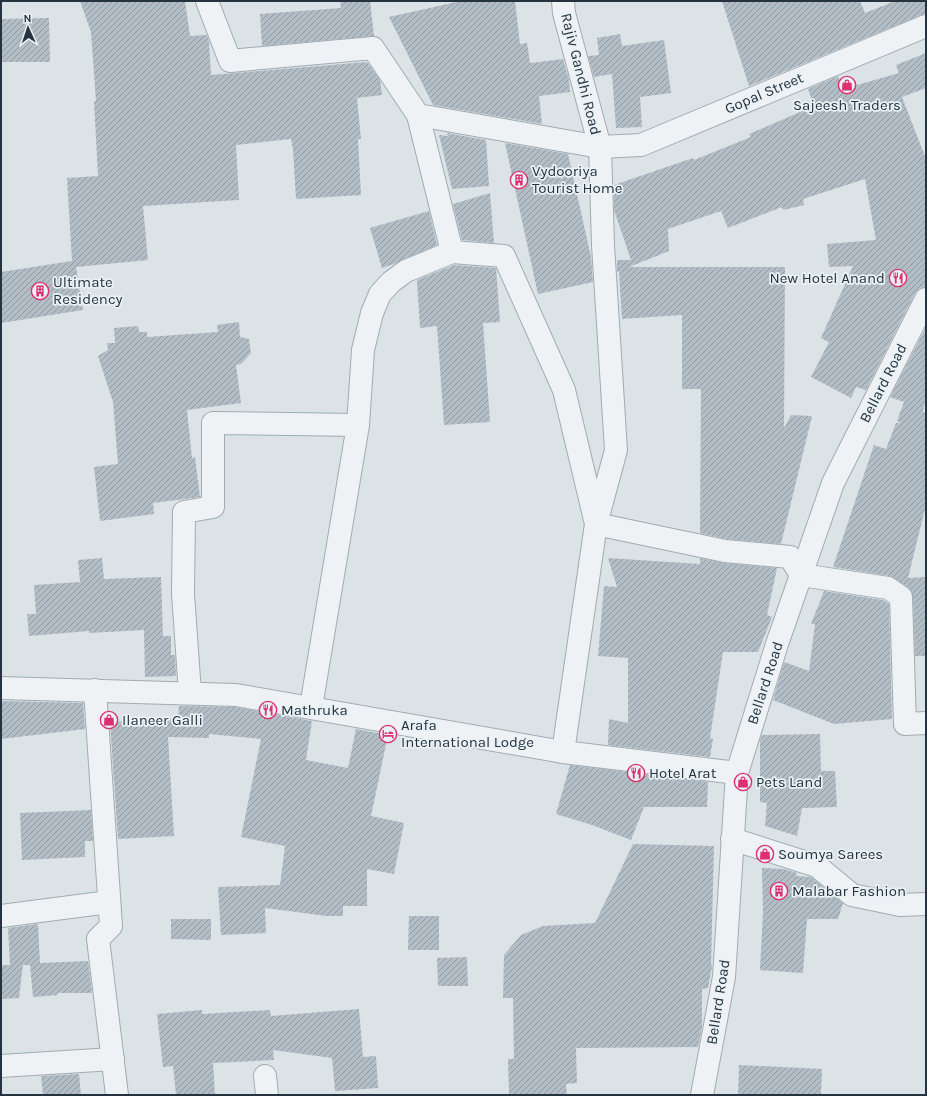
<svg xmlns="http://www.w3.org/2000/svg" width="927" height="1096" font-family="Karla,sans-serif">
  <style>
    .building { fill: url(#building-hatch) }
    .lines { fill: none; stroke-linecap: round; stroke-linejoin: round }
    .minor-casing { stroke: #a0abb1; stroke-width: 24 }
    .minor { stroke: #eef2f5; stroke-width: 22 }
    .labels { text-anchor: middle; stroke-width: 3.5; stroke-linejoin: round; paint-order: stroke }
    .street-label { font-size: 15px; fill: #24333f; stroke: #eaf1f5 }
    .poi-label { font-size: 15px; fill: #24333f; stroke: #eaf1f5; text-anchor: start }
  </style>
  <defs>
    <pattern id="building-hatch" width="6" height="6" patternUnits="userSpaceOnUse"><rect width="6" height="6" fill="#b2bdc5"/><path d="M-1 1l2-2M0 6l6-6M5 7l2-2" fill="none" stroke="#919aa1"/></pattern>
  </defs>
  <rect width="100%" height="100%" fill="#dbe3e7"/>
  <g class="building">
    <path d="M 80,1 L 185,1 L 190,36 L 207,35 L 209,42 L 211,75 L 367,62 L 380,80 L 382,95 L 357,98 L 361,139 L 358,139 L 361,195 L 296,199 L 293,150 L 291,139 L 236,145 L 239,200 L 143,206 L 148,260 L 76,267 L 83,310 L 1,323 L 1,272 L 72,261 L 67,178 L 98,176 L 94,101 L 96,101 L 91,32 Z"/>
    <path d="M 340,1 L 370,1 L 374,36 L 262,46 L 260,14 L 341,8 Z"/>
    <path d="M 461,1 L 515,1 L 520,44 L 527,43 L 530,63 L 563,59 L 569,80 L 570,92 L 539,96 L 542,124 L 433,105 L 389,17 Z"/>
    <path d="M 722,1 L 860,1 L 865,13 L 895,1 L 926,1 L 926,13 L 749,86 Z"/>
    <path d="M 49,18 L 50,62 L 1,62 L 1,19 Z"/>
    <path d="M 620,34 L 622,46 L 664,40 L 671,93 L 640,97 L 642,127 L 616,128 L 612,74 L 594,77 L 588,56 L 599,55 L 597,38 Z"/>
    <path d="M 926,53 L 926,88 L 902,97 L 926,159 L 926,287 L 920,288 L 915,293 L 866,390 L 856,387 L 851,398 L 811,377 L 829,342 L 821,338 L 853,266 L 829,267 L 827,244 L 876,240 L 865,179 L 803,199 L 804,205 L 783,210 L 782,207 L 728,228 L 721,211 L 668,229 L 669,251 L 629,267 L 785,267 L 784,428 L 791,415 L 812,416 L 781,544 L 727,539 L 700,533 L 701,389 L 682,389 L 682,315 L 622,319 L 619,271 L 617,272 L 617,260 L 631,260 L 614,210 L 614,185 L 693,158 L 694,160 L 751,137 L 749,134 L 814,106 L 808,89 L 838,76 L 843,89 L 899,73 L 896,65 Z"/>
    <path d="M 447,133 L 486,140 L 489,186 L 452,189 L 439,135 L 448,136 Z"/>
    <path d="M 505,143 L 568,154 L 591,257 L 593,282 L 538,294 Z"/>
    <path d="M 490,193 L 494,243 L 462,240 L 453,204 Z"/>
    <path d="M 429,211 L 437,245 L 394,264 L 382,268 L 370,228 Z"/>
    <path d="M 454,265 L 496,268 L 500,322 L 483,323 L 490,422 L 444,425 L 437,326 L 420,328 L 417,280 Z"/>
    <path d="M 239,322 L 240,337 L 249,339 L 251,353 L 241,364 L 236,365 L 241,403 L 187,410 L 192,458 L 195,457 L 200,497 L 153,503 L 154,514 L 100,521 L 94,467 L 118,464 L 113,402 L 98,356 L 108,350 L 107,343 L 115,343 L 114,328 L 138,326 L 139,332 L 147,332 L 147,337 L 218,332 L 217,325 Z"/>
    <path d="M 926,327 L 926,396 L 923,412 L 926,413 L 926,505 L 908,578 L 926,577 L 926,656 L 915,656 L 913,597 L 908,587 L 890,576 L 833,567 L 874,445 L 886,449 L 896,423 L 901,423 L 897,421 L 904,402 L 890,397 Z"/>
    <path d="M 102,558 L 104,579 L 161,577 L 163,636 L 171,636 L 171,655 L 175,655 L 176,676 L 145,677 L 144,630 L 89,633 L 89,631 L 29,636 L 27,614 L 36,614 L 34,585 L 80,582 L 78,560 Z"/>
    <path d="M 608,558 L 700,564 L 700,558 L 724,563 L 777,568 L 767,615 L 772,617 L 758,652 L 723,652 L 710,738 L 713,739 L 710,757 L 608,745 L 609,719 L 628,723 L 628,658 L 598,656 L 604,586 L 617,587 Z"/>
    <path d="M 824,591 L 883,600 L 889,604 L 892,719 L 834,724 L 773,700 L 784,662 L 809,671 L 815,624 L 811,624 Z"/>
    <path d="M 1,701 L 83,703 L 85,729 L 1,739 Z"/>
    <path d="M 179,706 L 235,707 L 312,721 L 306,760 L 348,768 L 356,729 L 388,735 L 371,816 L 404,823 L 394,874 L 367,869 L 367,906 L 343,906 L 343,916 L 327,916 L 265,908 L 266,933 L 221,935 L 218,887 L 280,885 L 285,846 L 241,837 L 261,739 L 209,734 L 209,738 L 168,737 L 174,836 L 118,839 L 110,722 L 178,718 Z"/>
    <path d="M 820,734 L 821,771 L 835,771 L 837,807 L 802,808 L 797,836 L 765,826 L 767,803 L 760,802 L 760,741 L 762,735 Z"/>
    <path d="M 570,765 L 708,782 L 707,807 L 644,807 L 631,840 L 592,825 L 556,814 Z"/>
    <path d="M 91,810 L 93,841 L 85,841 L 85,857 L 22,860 L 20,813 Z"/>
    <path d="M 633,844 L 714,846 L 711,965 L 712,964 L 712,967 L 708,988 L 702,989 L 702,1027 L 698,1047 L 576,1048 L 577,1083 L 566,1084 L 567,1095 L 509,1095 L 508,1059 L 514,1059 L 513,998 L 503,998 L 504,955 L 521,935 L 543,926 L 595,923 Z"/>
    <path d="M 762,868 L 784,869 L 797,873 L 796,876 L 811,877 L 843,903 L 838,919 L 807,919 L 803,973 L 760,970 L 763,912 Z"/>
    <path d="M 409,916 L 439,916 L 439,950 L 408,950 Z"/>
    <path d="M 171,919 L 211,919 L 211,940 L 171,939 Z"/>
    <path d="M 38,924 L 40,963 L 88,961 L 92,993 L 57,993 L 58,995 L 33,997 L 30,965 L 23,965 L 19,998 L 1,999 L 1,965 L 10,965 L 8,928 Z"/>
    <path d="M 467,957 L 468,986 L 438,986 L 437,958 Z"/>
    <path d="M 359,1009 L 363,1057 L 376,1056 L 378,1088 L 335,1091 L 332,1058 L 273,1050 L 274,1060 L 213,1063 L 215,1095 L 176,1095 L 173,1066 L 163,1067 L 157,1014 L 202,1010 L 202,1014 L 270,1010 L 271,1016 Z"/>
    <path d="M 739,1065 L 822,1069 L 821,1095 L 738,1095 Z"/>
    <path d="M 79,1074 L 81,1095 L 43,1095 L 41,1076 Z"/>
  </g>
  <g class="lines">
    <defs>
      <g id="minor">
        <path d="M 207,1 L 230,61 L 373,48 L 418,115 L 600,147 L 641,145 L 926,26"/>
        <path d="M 563,1 L 564,13 L 600,147 L 603,245 L 616,450 L 596,524 L 725,551 L 790,557 L 801,575 L 888,588 L 901,597 L 905,724 L 926,723"/>
        <path d="M 452,252 L 504,256 L 564,390 L 596,524 L 563,752"/>
        <path d="M 1,688 L 236,695 L 563,752 L 737,773"/>
        <path d="M 95,690 L 111,926 L 98,939 L 117,1095"/>
        <path d="M 190,693 L 183,594 L 184,512 L 213,507 L 213,423 L 358,425"/>
        <path d="M 311,707 L 358,425 L 363,350 L 372,313 L 380,294 L 391,282 L 406,271 L 452,252 L 418,115"/>
        <path d="M 732,839 L 817,866 L 852,895 L 900,905 L 926,904"/>
        <path d="M 1,916 L 109,902"/>
        <path d="M 1,1066 L 113,1059"/>
        <path d="M 265,1076 L 267,1095"/>
        <path d="M 702,1095 L 724,977 L 737,773 L 777,644 L 833,483 L 926,299"/>
      </g>
    </defs>
    <use href="#minor" class="minor-casing"/>
    <use href="#minor" class="minor"/>
  </g>
  <defs>
    <symbol id="shop-ring" viewBox="-11 -11 22 22"><circle r="9.5" fill="#eaf1f5" stroke="#dc306f" stroke-width="1.5"/><path d="M-5-2.5h2.3a2.7 3.5 0 0 1 5.4 0H5L5.5 6h-11ZM-1.5-2.5h3a1.5 2.3 0 0 0-3 0Z" fill="#dc306f"/></symbol>
    <symbol id="building-ring" viewBox="-11 -11 22 22"><circle r="9.5" fill="#eaf1f5" stroke="#dc306f" stroke-width="1.5"/><path d="M-4-6H4V6H1V3H-1V6H-4ZM-2.5-4.3h1.7v1.8h-1.7ZM.8-4.3h1.7v1.8H.8ZM-2.5-1h1.7V.8h-1.7ZM.8-1h1.7V.8H.8Z" fill="#dc306f"/></symbol>
    <symbol id="restaurant-ring" viewBox="-11 -11 22 22"><circle r="9.5" fill="#eaf1f5" stroke="#dc306f" stroke-width="1.5"/><path d="M-5-6h1v4h1v-4h1v4h1v-4h1v5L-1.5 .5V6h-2V.5L-5-1ZM5-6V6H3V1.5H1.5Q1.5-4 5-6Z" fill="#dc306f"/></symbol>
    <symbol id="hotel-ring" viewBox="-11 -11 22 22"><circle r="9.5" fill="#eaf1f5" stroke="#dc306f" stroke-width="1.5"/><path d="M-6-4.5h1.5V1H6V5H4.5V3h-9V5H-6ZM-4 0a1.8 1.8 0 1 1 3.6 0ZM.5 0V-2.5h3Q6-2.5 6 0Z" fill="#dc306f"/></symbol>
  </defs>
  <g fill-rule="evenodd">
    <use href="#shop-ring" x="837" y="75" width="20" height="20"/>
    <use href="#building-ring" x="509" y="170" width="20" height="20"/>
    <use href="#restaurant-ring" x="888" y="268" width="20" height="20"/>
    <use href="#building-ring" x="30" y="281" width="20" height="20"/>
    <use href="#restaurant-ring" x="258" y="700" width="20" height="20"/>
    <use href="#shop-ring" x="99" y="710" width="20" height="20"/>
    <use href="#hotel-ring" x="378" y="724" width="20" height="20"/>
    <use href="#restaurant-ring" x="626" y="763" width="20" height="20"/>
    <use href="#shop-ring" x="733" y="772" width="20" height="20"/>
    <use href="#shop-ring" x="755" y="844" width="20" height="20"/>
    <use href="#building-ring" x="769" y="881" width="20" height="20"/>
  </g>
  <g class="labels">
    <g class="street-label">
      <text transform="translate(581 74) rotate(76)" y="5">Rajiv Gandhi Road</text>
      <text transform="translate(764 93) rotate(-23)" y="5">Gopal Street</text>
      <text transform="translate(883 383) rotate(-63)" y="5">Bellard Road</text>
      <text transform="translate(765 683) rotate(-72)" y="5">Bellard Road</text>
      <text transform="translate(718 1002) rotate(-81)" y="5">Bellard Road</text>
    </g>
    <g class="poi-label">
      <text x="847" y="110" text-anchor="middle">Sajeesh Traders</text>
      <text x="532" y="176">Vydooriya<tspan x="532" dy="17">Tourist Home</tspan></text>
      <text x="885" y="283" text-anchor="end">New Hotel Anand</text>
      <text x="53" y="287">Ultimate<tspan x="53" dy="17">Residency</tspan></text>
      <text x="281" y="715">Mathruka</text>
      <text x="122" y="725">Ilaneer Galli</text>
      <text x="401" y="730">Arafa<tspan x="401" dy="17">International Lodge</tspan></text>
      <text x="649" y="778">Hotel Arat</text>
      <text x="756" y="787">Pets Land</text>
      <text x="778" y="859">Soumya Sarees</text>
      <text x="792" y="896">Malabar Fashion</text>
    </g>
  </g>
  <rect width="927" height="1096" fill="none" stroke="#24333f" stroke-width="4"/>
  <g transform="translate(28 28) rotate(357)" stroke="#eaf1f5" stroke-width="3" paint-order="stroke">
  <path d="M0-3L7 15L0 10L-7 15Z" fill="#24333f"/>
  <text y="-6" font-size="11" font-weight="bold" text-anchor="middle" fill="#24333f">N</text>
  </g>
</svg>
